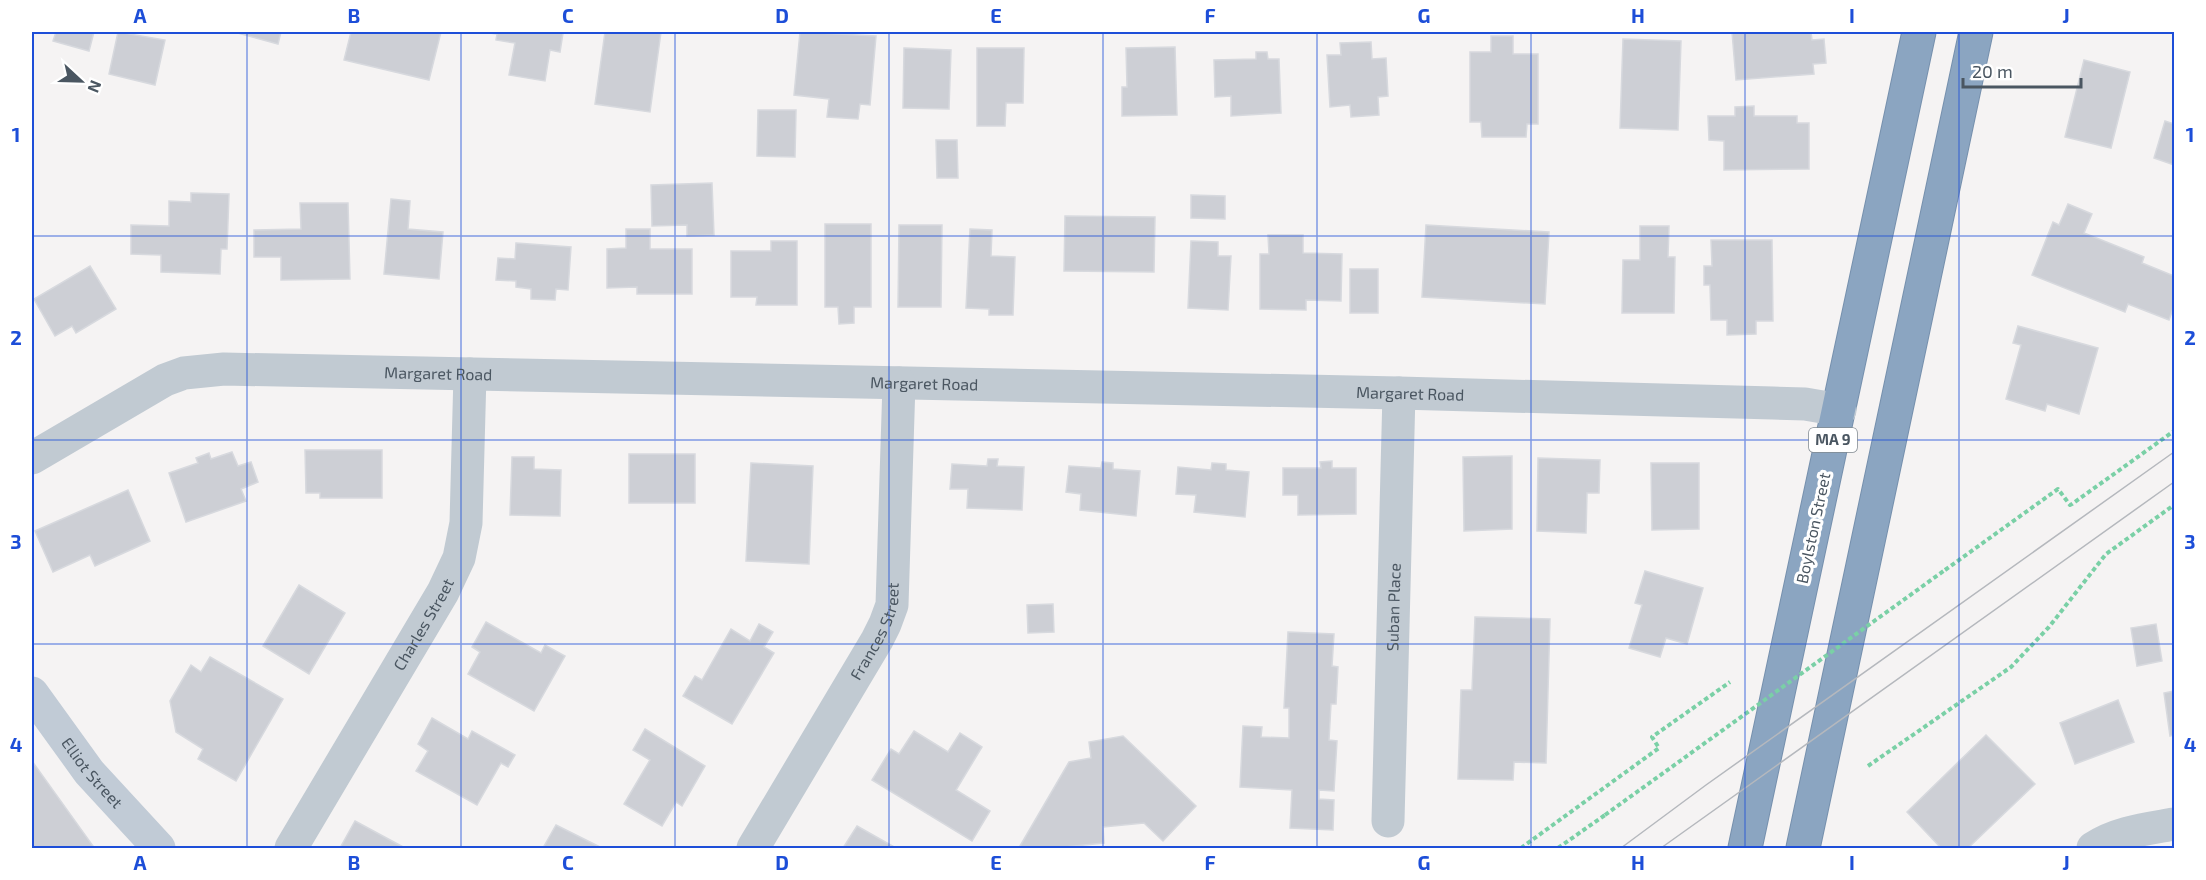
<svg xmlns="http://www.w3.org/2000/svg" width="2206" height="880" font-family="'Exo 2',sans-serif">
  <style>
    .building { fill: #cdcfd5; stroke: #d7d9de; stroke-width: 1.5 }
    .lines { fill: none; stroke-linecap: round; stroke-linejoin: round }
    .highway-casing { stroke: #7690ad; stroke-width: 35 }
    .path { stroke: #7ad0a6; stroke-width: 4; stroke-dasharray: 4.5 3; stroke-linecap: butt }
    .street { stroke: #c1cad2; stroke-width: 33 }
    .secondary { stroke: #c1cbd6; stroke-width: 33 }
    .highway { stroke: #8ba5c1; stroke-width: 33 }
    .tram { stroke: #b5b8bd; stroke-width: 1.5 }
    .path-bridge { stroke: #7ad0a6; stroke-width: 4; stroke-dasharray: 4.5 3; stroke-linecap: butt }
    .grid { fill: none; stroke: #1d4ed8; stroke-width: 1.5; stroke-opacity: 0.55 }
    .labels { text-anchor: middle; stroke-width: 6; stroke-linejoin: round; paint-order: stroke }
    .shield { fill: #fff; stroke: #808990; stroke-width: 1.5 }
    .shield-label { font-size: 15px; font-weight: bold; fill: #4a5661 }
    .street-label { font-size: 16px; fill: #4a5661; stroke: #fff }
    .neatline { fill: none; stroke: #1d4ed8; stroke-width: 2 }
    .grid-label { font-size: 20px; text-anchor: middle; font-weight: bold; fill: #1d4ed8 }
  </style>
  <rect width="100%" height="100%" fill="#f5f3f3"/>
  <g class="building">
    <path d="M 56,32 L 94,32 L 89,51 L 53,41 Z"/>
    <path d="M 118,32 L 165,40 L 155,85 L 109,74 Z"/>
    <path d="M 234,32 L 281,32 L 278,44 Z"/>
    <path d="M 351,32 L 441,32 L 429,80 L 344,60 Z"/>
    <path d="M 482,32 L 558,32 L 563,33 L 560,52 L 550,50 L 545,81 L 509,75 L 515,43 L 496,40 L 497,34 Z"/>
    <path d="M 605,32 L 661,32 L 650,112 L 595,104 Z"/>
    <path d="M 800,32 L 876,36 L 870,105 L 860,104 L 858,119 L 827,117 L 829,99 L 794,95 Z"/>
    <path d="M 1732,32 L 1811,32 L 1812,40 L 1824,39 L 1826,63 L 1813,64 L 1814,74 L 1736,80 Z"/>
    <path d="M 1491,36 L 1513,36 L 1513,54 L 1538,54 L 1538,124 L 1527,124 L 1526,137 L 1482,137 L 1481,122 L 1470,122 L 1470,52 L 1491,52 Z"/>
    <path d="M 1623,39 L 1681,41 L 1678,130 L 1620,128 Z"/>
    <path d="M 1371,42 L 1372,59 L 1386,58 L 1388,96 L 1378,97 L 1379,115 L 1351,117 L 1350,105 L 1330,107 L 1327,55 L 1341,55 L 1340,43 Z"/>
    <path d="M 1175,47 L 1177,115 L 1122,116 L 1122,87 L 1127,87 L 1126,48 Z"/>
    <path d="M 904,48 L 951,50 L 949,109 L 903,108 Z"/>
    <path d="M 977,48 L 1024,48 L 1023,103 L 1006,103 L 1005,126 L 977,126 Z"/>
    <path d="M 1256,52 L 1267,52 L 1268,59 L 1279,59 L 1281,113 L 1231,116 L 1231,96 L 1215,97 L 1214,60 L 1256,59 Z"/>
    <path d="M 2084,60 L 2130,72 L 2111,148 L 2065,137 Z"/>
    <path d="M 1754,106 L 1754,116 L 1797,116 L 1797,123 L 1809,123 L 1809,169 L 1724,170 L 1724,141 L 1709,140 L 1708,116 L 1735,116 L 1735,107 Z"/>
    <path d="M 758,110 L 796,110 L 795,157 L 757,156 Z"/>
    <path d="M 2165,121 L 2174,124 L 2174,165 L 2154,158 Z"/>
    <path d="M 936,140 L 957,140 L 958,178 L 937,178 Z"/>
    <path d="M 712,183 L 714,235 L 687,236 L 687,225 L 652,226 L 651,185 Z"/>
    <path d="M 191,193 L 229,194 L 227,249 L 221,249 L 220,274 L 161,272 L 161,255 L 131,254 L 131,225 L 169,226 L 169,201 L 191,202 Z"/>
    <path d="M 1191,195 L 1225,196 L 1225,219 L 1191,218 Z"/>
    <path d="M 391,199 L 410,201 L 408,229 L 443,232 L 439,279 L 384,274 Z"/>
    <path d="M 300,203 L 348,203 L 350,279 L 281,280 L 281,257 L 254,257 L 254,230 L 301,229 Z"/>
    <path d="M 2068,204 L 2092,214 L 2084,233 L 2144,257 L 2142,263 L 2174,276 L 2174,306 L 2169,320 L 2128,304 L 2125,312 L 2032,275 L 2053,222 L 2059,225 Z"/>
    <path d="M 1065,216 L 1155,217 L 1154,272 L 1064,271 Z"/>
    <path d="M 825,224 L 871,224 L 871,307 L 854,307 L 854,323 L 839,324 L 838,307 L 825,307 Z"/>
    <path d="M 899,225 L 942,225 L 941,307 L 898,307 Z"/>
    <path d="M 1426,225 L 1549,232 L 1545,304 L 1422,297 Z"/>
    <path d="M 1640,226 L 1669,226 L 1668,257 L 1675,257 L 1674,313 L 1622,313 L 1623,260 L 1640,260 Z"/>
    <path d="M 626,229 L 650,229 L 650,249 L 692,249 L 692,294 L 637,294 L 637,287 L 607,288 L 607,249 L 626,248 Z"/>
    <path d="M 970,229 L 992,230 L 991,256 L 1015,257 L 1013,315 L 989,315 L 989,309 L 966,308 Z"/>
    <path d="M 1268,235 L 1303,235 L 1303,253 L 1342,254 L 1341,301 L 1306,300 L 1306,310 L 1260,309 L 1260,254 L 1269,254 Z"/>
    <path d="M 1711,240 L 1772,240 L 1773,321 L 1756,321 L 1756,334 L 1727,335 L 1727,320 L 1711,320 L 1710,285 L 1704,285 L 1704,266 L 1712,266 Z"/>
    <path d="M 771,241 L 797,241 L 797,305 L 756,305 L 757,297 L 731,297 L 731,251 L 771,251 Z"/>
    <path d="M 1191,241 L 1218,242 L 1218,256 L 1231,256 L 1228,310 L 1188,308 Z"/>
    <path d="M 516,243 L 571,247 L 568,290 L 556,289 L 555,300 L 531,299 L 531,289 L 516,287 L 516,281 L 496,280 L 498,258 L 515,259 Z"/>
    <path d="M 90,266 L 116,309 L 76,333 L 72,326 L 55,336 L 34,299 Z"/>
    <rect x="1350" y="269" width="28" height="44"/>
    <path d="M 2018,326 L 2098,348 L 2079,414 L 2047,404 L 2045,411 L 2006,399 L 2021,345 L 2013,343 Z"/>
    <path d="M 305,450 L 382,450 L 382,498 L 320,498 L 320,493 L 306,493 Z"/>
    <path d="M 232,452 L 238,466 L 251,462 L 258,482 L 241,489 L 246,501 L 186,522 L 169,473 L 198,463 L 196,458 L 209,453 L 211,459 Z"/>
    <rect x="629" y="454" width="66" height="49"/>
    <path d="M 1512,456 L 1512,529 L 1464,531 L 1463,457 Z"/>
    <path d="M 512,457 L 534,457 L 534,469 L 561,470 L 560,516 L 510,515 Z"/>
    <path d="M 1538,458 L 1600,460 L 1599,493 L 1587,493 L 1586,533 L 1537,531 Z"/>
    <path d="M 988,459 L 998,459 L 997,466 L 1024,467 L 1022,510 L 967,508 L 968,489 L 950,489 L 952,464 L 987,466 Z"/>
    <path d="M 1332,461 L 1332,468 L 1356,468 L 1356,514 L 1298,515 L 1298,495 L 1283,495 L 1283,468 L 1321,468 L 1320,462 Z"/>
    <path d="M 1102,462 L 1113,463 L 1113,469 L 1140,471 L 1136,516 L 1080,510 L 1081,494 L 1066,492 L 1069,466 L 1101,468 Z"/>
    <path d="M 751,463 L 813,466 L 809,564 L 746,561 Z"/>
    <path d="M 1212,463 L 1226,464 L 1226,470 L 1249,472 L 1245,517 L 1194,512 L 1196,495 L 1176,494 L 1178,467 L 1211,470 Z"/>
    <path d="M 1651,463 L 1699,463 L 1699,529 L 1652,530 Z"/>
    <path d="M 128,490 L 150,541 L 95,566 L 90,555 L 53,572 L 35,531 Z"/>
    <path d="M 1645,571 L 1703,588 L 1687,644 L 1666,638 L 1660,657 L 1629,648 L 1642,605 L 1635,603 Z"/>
    <path d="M 299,585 L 345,613 L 309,674 L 263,646 Z"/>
    <path d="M 1053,604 L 1054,632 L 1028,633 L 1027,605 Z"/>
    <path d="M 1475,617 L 1550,619 L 1546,763 L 1514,762 L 1513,780 L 1458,779 L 1461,690 L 1472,690 Z"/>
    <path d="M 486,622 L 541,653 L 545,645 L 565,656 L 534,711 L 468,674 L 480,652 L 472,647 Z"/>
    <path d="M 759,624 L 773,632 L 764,647 L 774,653 L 732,724 L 683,696 L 695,676 L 702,680 L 731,629 L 750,641 Z"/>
    <path d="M 2156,624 L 2162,661 L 2137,666 L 2131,628 Z"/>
    <path d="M 1288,632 L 1334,634 L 1332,666 L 1338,667 L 1336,704 L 1331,704 L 1329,740 L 1337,741 L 1334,791 L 1319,790 L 1319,799 L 1334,800 L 1333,830 L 1290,828 L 1292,790 L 1240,787 L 1243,726 L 1262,727 L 1261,737 L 1289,738 L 1289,708 L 1284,708 Z"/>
    <path d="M 210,657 L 283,699 L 236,781 L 198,759 L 203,749 L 176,732 L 170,701 L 191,665 L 201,672 Z"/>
    <path d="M 2174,691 L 2174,735 L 2170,736 L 2164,693 Z"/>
    <path d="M 2118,700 L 2134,742 L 2075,764 L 2060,723 Z"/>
    <path d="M 432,718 L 468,739 L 472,731 L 515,755 L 508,767 L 501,763 L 477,805 L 416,771 L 428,751 L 418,744 Z"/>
    <path d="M 645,729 L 705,766 L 682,806 L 676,802 L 662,826 L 624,804 L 650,760 L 633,750 Z"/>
    <path d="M 914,731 L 948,752 L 960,733 L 982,747 L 956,790 L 990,811 L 972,841 L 872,780 L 891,749 L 899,754 Z"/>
    <path d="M 1986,735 L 2035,784 L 1968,848 L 1941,848 L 1907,812 Z"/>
    <path d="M 1123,736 L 1196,806 L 1163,841 L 1144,823 L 1103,827 L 1104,843 L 1065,847 L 1064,848 L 1024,848 L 1020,846 L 1069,762 L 1091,758 L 1089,742 Z"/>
    <path d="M 32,761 L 93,846 L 90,848 L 32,848 Z"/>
    <path d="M 355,821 L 405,848 L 340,848 Z"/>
    <path d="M 556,825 L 602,848 L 543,848 Z"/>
    <path d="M 857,826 L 896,848 L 843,848 Z"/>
  </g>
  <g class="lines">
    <defs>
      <g id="highway">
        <path d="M 1745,848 L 1919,32"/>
        <path d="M 1803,848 L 1976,32"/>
      </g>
    </defs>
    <use href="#highway" class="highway-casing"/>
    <g class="path">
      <path d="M 1945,570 L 2058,489 L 2070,505 L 2072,504 L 2174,431"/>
      <path d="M 1868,766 L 2011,667 L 2049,627 L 2106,554 L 2174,505"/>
      <path d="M 1521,848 L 1659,748 L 1652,737 L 1730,682"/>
      <path d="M 1558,848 L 1605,815"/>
    </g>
    <g class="street">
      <path id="s1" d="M 32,458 L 165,380 L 184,373 L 224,369 L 1399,393 L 1773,403 L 1805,404 L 1840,410"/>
      <path id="s2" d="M 1388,821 L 1399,393"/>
      <path id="s3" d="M 291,848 L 443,592 L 459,558 L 466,523 L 470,374"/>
      <path id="s4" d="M 753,848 L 877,640 L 885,624 L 892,605 L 899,383"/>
      <path d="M 2093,848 C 2117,832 2146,829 2174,824"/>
    </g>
    <path class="secondary" id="s5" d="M 32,693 L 89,772 L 159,848"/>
    <use href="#highway" class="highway"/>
    <g class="tram">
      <path d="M 1621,848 L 1706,785 L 2174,452"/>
      <path d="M 1661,848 L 2174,482"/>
    </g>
    <path class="path-bridge" d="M 1605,815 L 1945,570"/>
  </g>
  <path class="grid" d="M 247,32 L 247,848M 461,32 L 461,848M 675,32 L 675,848M 889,32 L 889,848M 1103,32 L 1103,848M 1317,32 L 1317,848M 1531,32 L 1531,848M 1745,32 L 1745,848M 1959,32 L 1959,848M 32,236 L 2174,236M 32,440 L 2174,440M 32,644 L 2174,644"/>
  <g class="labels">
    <rect class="shield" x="1809" y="428" width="48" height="24" rx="4.5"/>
    <g class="shield-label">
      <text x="1833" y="445">MA 9</text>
    </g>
    <g class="street-label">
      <text dy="6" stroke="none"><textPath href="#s1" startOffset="429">Margaret Road</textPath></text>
      <text dy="6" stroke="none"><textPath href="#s1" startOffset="915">Margaret Road</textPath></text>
      <text dy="6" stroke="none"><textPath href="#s1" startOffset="1401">Margaret Road</textPath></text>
      <text transform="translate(1813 528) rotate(-78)" y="6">Boylston Street</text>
      <text dy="6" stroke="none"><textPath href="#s2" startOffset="214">Suban Place</textPath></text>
      <text dy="6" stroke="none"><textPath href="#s3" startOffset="260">Charles Street</textPath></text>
      <text dy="6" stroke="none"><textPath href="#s4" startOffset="250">Frances Street</textPath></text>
      <text dy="6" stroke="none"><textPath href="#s5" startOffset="100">Elliot Street</textPath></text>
    </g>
  </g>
  <rect width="2206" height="880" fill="none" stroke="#ffffff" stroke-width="66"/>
  <g transform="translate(81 81) rotate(112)" stroke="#ffffff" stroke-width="4.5" paint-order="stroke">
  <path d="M0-4.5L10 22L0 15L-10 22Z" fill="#4a5661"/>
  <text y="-9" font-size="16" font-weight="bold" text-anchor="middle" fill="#4a5661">N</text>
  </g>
  <path d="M1963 78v9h118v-9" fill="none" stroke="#4a5661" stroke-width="3"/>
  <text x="1972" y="78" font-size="18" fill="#4a5661" stroke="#ffffff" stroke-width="4.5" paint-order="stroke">20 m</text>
  <rect x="33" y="33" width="2140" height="814" class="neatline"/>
  <g class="grid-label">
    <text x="140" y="23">A</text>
    <text x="354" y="23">B</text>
    <text x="568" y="23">C</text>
    <text x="782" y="23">D</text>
    <text x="996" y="23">E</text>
    <text x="1210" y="23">F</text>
    <text x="1424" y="23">G</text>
    <text x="1638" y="23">H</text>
    <text x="1852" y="23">I</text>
    <text x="2066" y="23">J</text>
    <text x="16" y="142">1</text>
    <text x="2190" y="142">1</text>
    <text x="16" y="345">2</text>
    <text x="2190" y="345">2</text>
    <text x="16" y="549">3</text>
    <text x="2190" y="549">3</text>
    <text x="16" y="752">4</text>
    <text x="2190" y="752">4</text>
    <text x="140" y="870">A</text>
    <text x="354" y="870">B</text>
    <text x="568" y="870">C</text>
    <text x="782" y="870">D</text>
    <text x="996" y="870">E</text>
    <text x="1210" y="870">F</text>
    <text x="1424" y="870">G</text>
    <text x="1638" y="870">H</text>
    <text x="1852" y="870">I</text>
    <text x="2066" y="870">J</text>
  </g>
</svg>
